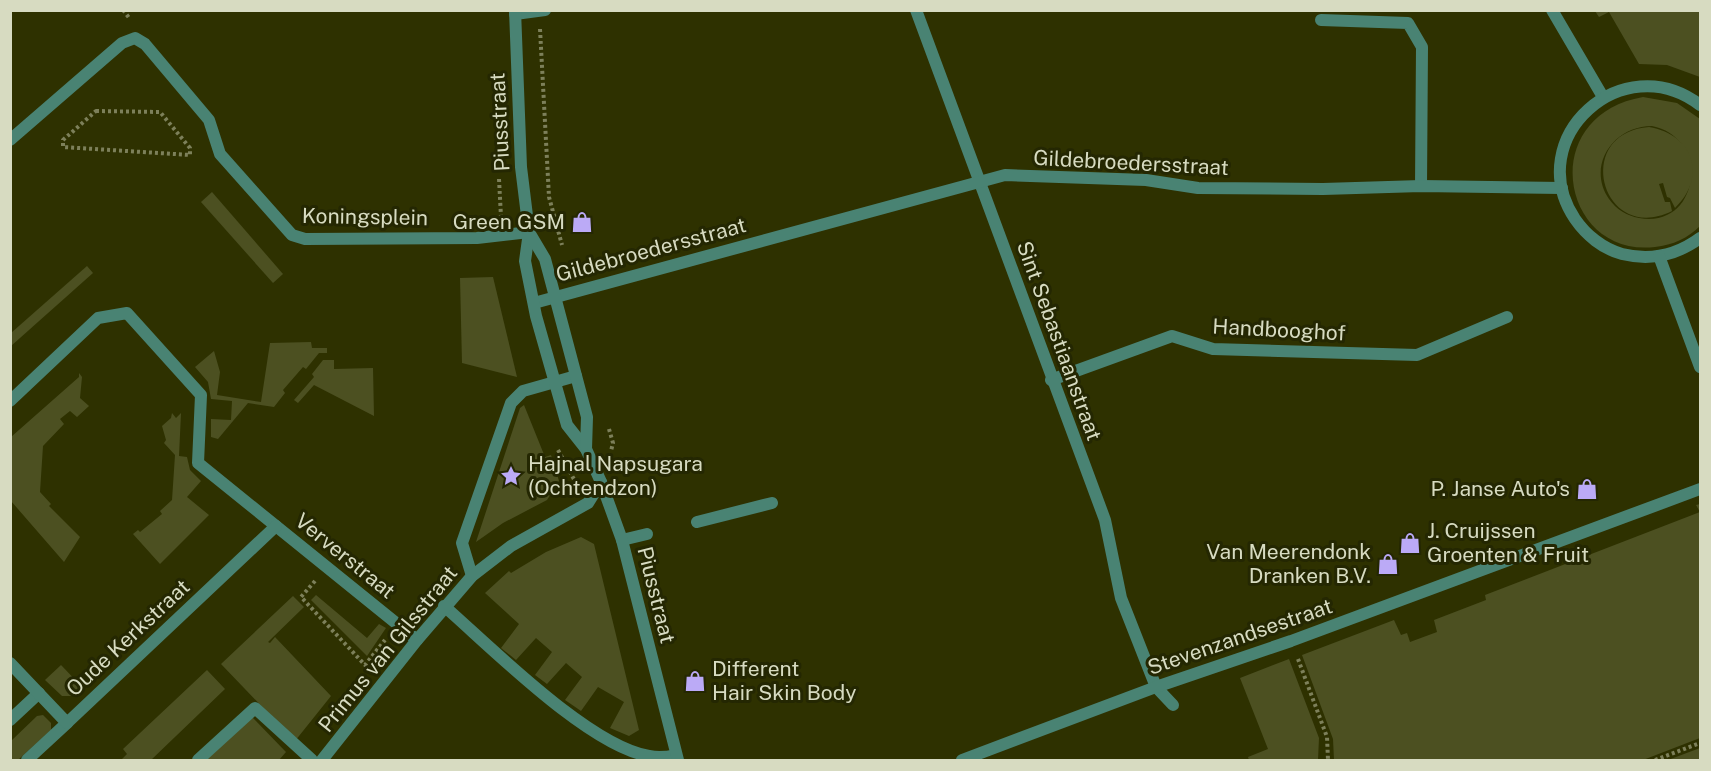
<svg xmlns="http://www.w3.org/2000/svg" width="1711" height="771" font-family="'Public Sans',sans-serif">
  <style>
    .green { fill: #4c5021; fill-rule: evenodd }
    .lines { fill: none; stroke-linecap: round; stroke-linejoin: round }
    .path { stroke: #7d805a; stroke-width: 4; stroke-dasharray: 3 3; stroke-linecap: butt }
    .service { stroke: #498373; stroke-width: 12 }
    .pedestrian { stroke: #498373; stroke-width: 12 }
    .minor { stroke: #498373; stroke-width: 12 }
    .tertiary { stroke: #498373; stroke-width: 12 }
    .labels { text-anchor: middle; stroke-width: 6; stroke-linejoin: round; paint-order: stroke }
    .street-label { font-size: 21px; fill: #d7dbc1; stroke: #242702 }
    .poi-label { font-size: 21px; fill: #d7dbc1; stroke: #242702; text-anchor: end }
  </style>
  <rect width="100%" height="100%" fill="#2e3100"/>
  <g class="green">
    <path d="M 1595,11 L 1700,11 L 1700,77 L 1667,65 L 1639,64 L 1609,12 L 1599,17 Z"/>
    <path d="M 1643,97 L 1677,103 L 1700,119 L 1700,226 C 1688,238 1673,245 1655,247 C 1561,258 1535,116 1643,97 ZM 1652,126 C 1711,138 1700,229 1639,218 C 1627,216 1616,209 1609,199 C 1586,165 1614,126 1652,126 Z"/>
    <path d="M 1649,127 C 1693,134 1708,177 1675,208 L 1670,198 L 1667,197 L 1663,183 L 1659,184 L 1665,202 L 1670,202 L 1672,211 C 1602,246 1571,133 1649,127 Z"/>
    <path d="M 212,192 L 283,274 L 273,283 L 201,202 Z"/>
    <path d="M 87,266 L 93,273 L 11,346 L 11,333 Z"/>
    <path d="M 493,277 L 517,377 L 462,363 L 460,278 Z"/>
    <path d="M 311,342 L 312,348 L 327,348 L 327,353 L 319,353 L 306,369 L 303,367 L 283,390 L 285,393 L 274,407 L 248,403 L 218,439 L 211,437 L 211,419 L 231,420 L 232,401 L 211,399 L 208,382 L 195,367 L 214,351 L 220,372 L 217,395 L 261,402 L 270,343 Z"/>
    <path d="M 323,360 L 334,360 L 334,369 L 373,368 L 374,416 L 314,385 L 298,403 L 294,400 L 314,377 L 312,374 Z"/>
    <path d="M 79,373 L 82,377 L 80,398 L 89,406 L 77,417 L 70,411 L 60,419 L 64,424 L 43,446 L 40,492 L 51,504 L 49,506 L 80,537 L 64,562 L 11,501 L 11,437 L 79,377 Z"/>
    <path d="M 524,405 L 545,457 L 551,455 L 559,481 L 547,500 L 503,523 L 476,542 L 520,408 Z"/>
    <path d="M 172,413 L 176,418 L 181,413 L 179,456 L 187,457 L 190,470 L 201,481 L 187,497 L 209,515 L 160,564 L 133,534 L 138,530 L 140,532 L 162,514 L 160,511 L 172,500 L 175,455 L 164,443 L 166,440 L 162,426 L 171,418 Z"/>
    <path d="M 1700,504 L 1700,738 L 1643,760 L 1334,760 L 1333,739 L 1302,655 L 1394,620 L 1401,635 L 1407,633 L 1410,642 L 1437,632 L 1434,620 L 1486,600 L 1485,595 L 1700,512 L 1696,505 Z"/>
    <path d="M 581,537 L 594,544 L 639,730 L 629,736 L 610,728 L 624,702 L 598,687 L 581,711 L 565,700 L 582,677 L 566,663 L 547,684 L 535,675 L 552,652 L 536,638 L 516,660 L 501,648 L 519,624 L 485,593 L 509,571 L 511,573 L 546,552 Z"/>
    <path d="M 316,595 L 367,638 L 379,624 L 386,628 L 367,656 L 311,600 Z"/>
    <path d="M 293,596 L 304,607 L 268,642 L 270,643 L 275,637 L 331,696 L 295,741 L 221,664 Z"/>
    <path d="M 1289,659 L 1319,738 L 1318,760 L 1249,760 L 1248,757 L 1268,749 L 1240,678 Z"/>
    <path d="M 61,665 L 83,688 L 74,696 L 62,696 L 45,680 Z"/>
    <path d="M 207,670 L 225,689 L 151,760 L 121,760 L 127,754 L 123,749 Z"/>
    <path d="M 43,715 L 51,723 L 51,730 L 18,760 L 11,760 L 11,741 L 37,716 Z"/>
    <path d="M 252,717 L 286,752 L 279,760 L 206,760 Z"/>
    <path d="M 1700,748 L 1700,760 L 1668,760 Z"/>
  </g>
  <g class="lines">
    <g class="path">
      <path d="M 123,10 L 130,19"/>
      <path d="M 540,29 L 549,197 L 562,245"/>
      <path d="M 96,111 L 160,112 L 190,148 L 190,155 L 63,147 L 63,140 Z"/>
      <path d="M 499,179 L 501,217"/>
      <path d="M 609,429 L 613,443 L 611,451"/>
      <path d="M 558,450 L 576,483"/>
      <path d="M 315,581 L 301,597 L 365,665 L 385,640"/>
      <path d="M 1298,659 L 1327,737 L 1328,760"/>
      <path d="M 1655,760 L 1700,743"/>
    </g>
    <g class="service">
      <path d="M 515,14 L 545,10"/>
      <path d="M 1321,20 L 1408,23 L 1422,47 L 1421,186"/>
      <path d="M 1051,380 L 1172,336 L 1213,349 L 1417,355 L 1507,317"/>
      <path d="M 697,522 L 772,503"/>
      <path d="M 622,540 L 647,534"/>
      <path d="M 10,720 L 39,693"/>
      <path d="M 27,760 L 67,723"/>
    </g>
    <path class="pedestrian" d="M 198,760 L 255,708 L 312,760"/>
    <g class="minor">
      <path d="M 916,10 L 1105,520 L 1121,598 L 1156,687 L 1173,705"/>
      <path d="M 1552,10 L 1603,97"/>
      <path d="M 1700,105 C 1623,46 1521,138 1575,219 C 1586,235 1603,249 1622,254 C 1651,261 1677,255 1700,238"/>
      <path d="M 10,140 L 122,43 L 135,38 L 145,44 L 209,120 L 220,154 L 292,235 L 305,239 L 477,238 L 529,232"/>
      <path d="M 1659,256 L 1700,367"/>
      <path d="M 534,303 L 1005,175 L 1146,180 L 1198,188 L 1323,189 L 1421,186 L 1562,188"/>
      <path d="M 10,401 L 98,318 L 127,313 L 201,395 L 198,463 L 417,640"/>
      <path d="M 472,576 L 462,543 L 511,403 L 523,391 L 576,376"/>
      <path d="M 444,606 C 492,648 589,746 649,756 C 659,758 667,757 676,755"/>
      <path d="M 10,663 L 67,723 L 276,526"/>
      <path d="M 322,760 L 417,640 L 472,576 L 511,546 L 588,503 L 601,482"/>
      <path d="M 962,760 L 1156,687 L 1291,641 L 1700,489"/>
    </g>
    <g class="tertiary">
      <path d="M 515,10 L 521,167 L 529,232 L 525,261 L 536,316 L 567,425 L 586,449 L 601,482 L 622,540 L 678,760"/>
      <path d="M 529,232 L 545,259 L 587,417 L 586,449"/>
    </g>
  </g>
  <defs>
    <symbol id="shop-bare" viewBox="-9 -9 18 18"><path d="M-5-2.5h2.3a2.7 3.5 0 0 1 5.4 0H5L5.5 6h-11ZM-1.5-2.5h3a1.5 2.3 0 0 0-3 0Z" fill="#bbaaf6" stroke="#242702" stroke-width="2.5" paint-order="stroke"/></symbol>
    <symbol id="sight-bare" viewBox="-9 -9 18 18"><path d="M0-6L1.8-2.2L6-1.7L2.9 1.2L3.7 5.4L0 3.3L-3.7 5.4L-2.9 1.2L-6-1.7L-1.8-2.2Z" fill="#bbaaf6" stroke="#242702" stroke-width="2.5" paint-order="stroke"/></symbol>
  </defs>
  <g fill-rule="evenodd">
    <use href="#shop-bare" x="567" y="207" width="30" height="30"/>
    <use href="#sight-bare" x="496" y="461" width="30" height="30"/>
    <use href="#shop-bare" x="1572" y="474" width="30" height="30"/>
    <use href="#shop-bare" x="1395" y="528" width="30" height="30"/>
    <use href="#shop-bare" x="1373" y="549" width="30" height="30"/>
    <use href="#shop-bare" x="680" y="666" width="30" height="30"/>
  </g>
  <g class="labels">
    <g class="street-label">
      <text transform="translate(500 122) rotate(-93)" y="7">Piusstraat</text>
      <text transform="translate(1131 163) rotate(3)" y="7">Gildebroedersstraat</text>
      <text transform="translate(365 217) rotate(1)" y="7">Koningsplein</text>
      <text transform="translate(651 250) rotate(-15)" y="7">Gildebroedersstraat</text>
      <text transform="translate(1279 330) rotate(3)" y="7">Handbooghof</text>
      <text transform="translate(1059 341) rotate(70)" y="7">Sint Sebastiaanstraat</text>
      <text transform="translate(345 556) rotate(39)" y="7">Ververstraat</text>
      <text transform="translate(656 595) rotate(76)" y="7">Piusstraat</text>
      <text transform="translate(1240 637) rotate(-19)" y="7">Stevenzandsestraat</text>
      <text transform="translate(128 638) rotate(-43)" y="7">Oude Kerkstraat</text>
      <text transform="translate(388 649) rotate(-51)" y="7">Primus van Gilsstraat</text>
    </g>
    <g class="poi-label">
      <text x="565" y="229">Green GSM</text>
      <text x="528" y="471" text-anchor="start">Hajnal Napsugara<tspan x="528" dy="24">(Ochtendzon)</tspan></text>
      <text x="1570" y="496">P. Janse Auto's</text>
      <text x="1427" y="538" text-anchor="start">J. Cruijssen<tspan x="1427" dy="24">Groenten &amp; Fruit</tspan></text>
      <text x="1371" y="559">Van Meerendonk<tspan x="1371" dy="24">Dranken B.V.</tspan></text>
      <text x="712" y="676" text-anchor="start">Different<tspan x="712" dy="24">Hair Skin Body</tspan></text>
    </g>
  </g>
  <rect width="1711" height="771" fill="none" stroke="#d7dbc1" stroke-width="24"/>
</svg>
